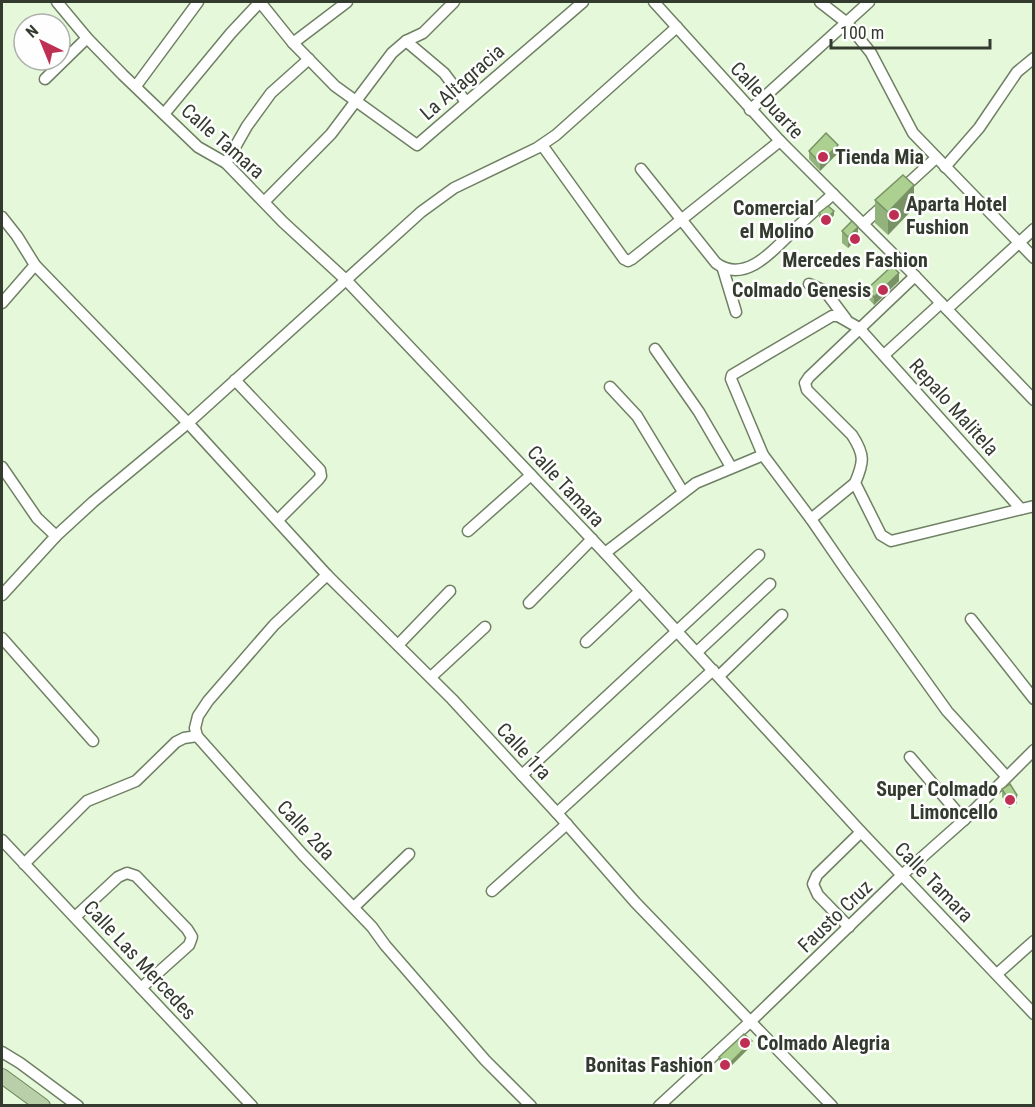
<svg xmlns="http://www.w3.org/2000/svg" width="1035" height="1107" font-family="'Roboto Condensed',sans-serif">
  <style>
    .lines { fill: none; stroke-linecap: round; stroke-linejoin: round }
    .minor-casing { stroke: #6f8064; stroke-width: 13 }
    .major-casing { stroke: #6c8659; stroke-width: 16 }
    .minor { stroke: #fff; stroke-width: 10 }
    .major { stroke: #b9cfa9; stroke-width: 14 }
    .wall { fill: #93b37c }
    .shaded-wall { fill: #789265 }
    .building { fill: #abd090; stroke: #789265; stroke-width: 1.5 }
    .poi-dot { fill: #bf2f53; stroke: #fefefe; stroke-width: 2 }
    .labels { text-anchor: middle; stroke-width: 5; stroke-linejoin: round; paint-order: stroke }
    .street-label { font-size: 20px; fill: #333a2e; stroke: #fefefe }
    .poi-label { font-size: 20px; font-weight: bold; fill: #333a2e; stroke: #fefefe; text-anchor: end }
  </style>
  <rect width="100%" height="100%" fill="#e6f8da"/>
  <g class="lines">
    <defs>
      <g id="minor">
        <path d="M 57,2 L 87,38 L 123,75 L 198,147 L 226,163 L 283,222 L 347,281 L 605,553 L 861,832 L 1034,1014"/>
        <path d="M 654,2 L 780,141 L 915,276 L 1034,400"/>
        <path d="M 820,2 L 847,23 L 871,53 L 913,133 L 1034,258"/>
        <path d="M 406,41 L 423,33 L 454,2"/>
        <path d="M 293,43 L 347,2"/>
        <path d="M 45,79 L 87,38"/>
        <path d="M 136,86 L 198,2"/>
        <path d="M 750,110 L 869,2"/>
        <path d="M 164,114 L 231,33 L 260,2 L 293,43 L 335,86 L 417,145 L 583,2"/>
        <path d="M 542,145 L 624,259 L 628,261 L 632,259 L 780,141"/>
        <path d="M 226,163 L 247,126 L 271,93 L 309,59"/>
        <path d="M 945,167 L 979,128 L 1017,72 L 1034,58"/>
        <path d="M 641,169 L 716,263 C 744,284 772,252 791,233 C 804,220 819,207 833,194"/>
        <path d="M 901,190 L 936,158"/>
        <path d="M 264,202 L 331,134 L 392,53 L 406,41 L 444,73 L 466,102"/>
        <path d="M 2,217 L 17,236 L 35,265 L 188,423 L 327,575 L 452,699 L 557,813 L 635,902 L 832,1106"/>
        <path d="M 863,224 L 885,204"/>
        <path d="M 723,269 L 736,312"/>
        <path d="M 915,276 L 809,377 L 805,383 L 807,390 L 852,435 C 865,455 864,462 855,483 L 881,535 L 891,541 L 1034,506"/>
        <path d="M 809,284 L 825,291 L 846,319"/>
        <path d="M 2,303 L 35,265"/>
        <path d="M 947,309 L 1034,229"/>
        <path d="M 655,349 L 699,412 L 731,467"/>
        <path d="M 884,355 L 941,303"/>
        <path d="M 235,380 L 320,470 L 321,476 L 318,480 L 278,520"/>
        <path d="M 610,387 L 637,416 L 683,492"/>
        <path d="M 2,467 L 37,518 L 56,536"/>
        <path d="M 811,519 L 855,483"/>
        <path d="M 468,531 L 531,475"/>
        <path d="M 605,553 L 696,483 L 763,455"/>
        <path d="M 327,575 L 274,625 L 208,701 L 198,716 L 195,728 L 197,736 L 303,855 L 372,927 L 385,945 L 485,1060 L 531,1106"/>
        <path d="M 2,595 L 56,536 L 93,502 L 188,423 L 421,212 L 454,188 L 537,148 L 556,135 L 677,27"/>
        <path d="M 529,603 L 592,539"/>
        <path d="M 971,619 L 1034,699"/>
        <path d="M 2,638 L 93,741"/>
        <path d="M 586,642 L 640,591"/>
        <path d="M 398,645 L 450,591"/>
        <path d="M 697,652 L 770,584"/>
        <path d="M 719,676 L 782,615"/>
        <path d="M 431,677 L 485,627"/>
        <path d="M 910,757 L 964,820"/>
        <path d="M 522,775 L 759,555"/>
        <path d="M 1006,776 L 947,711 L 846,570 L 811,519 L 763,455 L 731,379 L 732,375 L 832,316 L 838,316 L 859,328 L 1021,509"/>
        <path d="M 557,813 L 713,670"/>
        <path d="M 2,840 L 252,1106"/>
        <path d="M 24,864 L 87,801 L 136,781 L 176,742 L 184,738 L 197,736"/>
        <path d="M 492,891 L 567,824"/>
        <path d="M 354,907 L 409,854"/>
        <path d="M 75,917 L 118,877 L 127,873 L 136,876 L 187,929 L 192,937 L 189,945 L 141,988"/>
        <path d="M 849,927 L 818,895 L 813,884 L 817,875 L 861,832"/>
        <path d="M 997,974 L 1034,941"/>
        <path d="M 2,1052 L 20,1063 L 78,1106"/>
        <path d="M 659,1106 L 751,1021 L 902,875 L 964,820 L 1034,750"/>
      </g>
      <path id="major" d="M 2,1076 L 43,1106"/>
    </defs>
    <use href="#minor" class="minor-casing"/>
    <use href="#major" class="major-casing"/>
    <use href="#minor" class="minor"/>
    <use href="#major" class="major"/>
  </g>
  <g class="wall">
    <path d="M 809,151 L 838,153 L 820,171 L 809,159 Z"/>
    <path d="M 875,200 L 914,208 L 888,235 L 875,223 Z"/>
    <path d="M 819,213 L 834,215 L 826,224 L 819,217 Z"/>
    <path d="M 842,231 L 858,238 L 848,248 L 842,243 Z"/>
    <path d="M 899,281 L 874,305 L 867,297 L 867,289 Z"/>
    <path d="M 1002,789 L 1017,803 L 1009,808 L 1002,797 Z"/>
    <path d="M 752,1045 L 727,1070 L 719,1061 L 719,1057 Z"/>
  </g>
  <g class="shaded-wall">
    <path d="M 838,145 L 838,153 L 820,171 L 820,163 Z"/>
    <path d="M 914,185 L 914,208 L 888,235 L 888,212 Z"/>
    <path d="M 834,211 L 834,215 L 826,224 L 826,220 Z"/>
    <path d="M 858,227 L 858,238 L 848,248 L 848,237 Z"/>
    <path d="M 899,273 L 899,281 L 874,305 L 874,297 Z"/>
    <path d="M 1017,795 L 1017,803 L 1009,808 L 1009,801 Z"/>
    <path d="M 752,1041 L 752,1045 L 727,1070 L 727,1066 Z"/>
  </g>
  <g class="building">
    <path d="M 826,133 L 838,145 L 820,163 L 809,151 Z"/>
    <path d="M 903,175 L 914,185 L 888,212 L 875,200 Z"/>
    <path d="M 828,206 L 834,211 L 826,220 L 819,213 Z"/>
    <path d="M 852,221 L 858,227 L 848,237 L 842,231 Z"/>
    <path d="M 892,266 L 899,273 L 874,297 L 867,289 Z"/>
    <path d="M 1010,784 L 1017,795 L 1009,801 L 1002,789 Z"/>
    <path d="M 744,1034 L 752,1041 L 727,1066 L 719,1057 Z"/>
  </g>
  <g class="poi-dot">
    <circle cx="823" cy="157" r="6"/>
    <circle cx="894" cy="215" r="6"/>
    <circle cx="826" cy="220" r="6"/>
    <circle cx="855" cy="239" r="6"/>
    <circle cx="883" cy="290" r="6"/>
    <circle cx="1010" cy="800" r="6"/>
    <circle cx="745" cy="1043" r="6"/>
    <circle cx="725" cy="1065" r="6"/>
  </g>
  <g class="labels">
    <g class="street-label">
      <text transform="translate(462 82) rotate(-41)" y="7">La Altagracia</text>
      <text transform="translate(767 100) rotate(47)" y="7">Calle Duarte</text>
      <text transform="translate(223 141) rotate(41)" y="7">Calle Tamara</text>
      <text transform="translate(954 407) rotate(48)" y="7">Repalo Malitela</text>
      <text transform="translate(566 486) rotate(47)" y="7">Calle Tamara</text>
      <text transform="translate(524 751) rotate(47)" y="7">Calle 1ra</text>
      <text transform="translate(306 830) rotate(47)" y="7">Calle 2da</text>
      <text transform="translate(934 882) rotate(46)" y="7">Calle Tamara</text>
      <text transform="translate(835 916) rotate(-44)" y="7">Fausto Cruz</text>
      <text transform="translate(140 960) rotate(47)" y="7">Calle Las Mercedes</text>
    </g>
    <g class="poi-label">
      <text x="835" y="164" text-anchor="start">Tienda Mia</text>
      <text x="906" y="211" text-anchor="start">Aparta Hotel<tspan x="906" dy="23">Fushion</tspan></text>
      <text x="814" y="215">Comercial<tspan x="814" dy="23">el Molino</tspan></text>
      <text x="855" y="267" text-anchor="middle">Mercedes Fashion</text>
      <text x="871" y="297">Colmado Genesis</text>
      <text x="998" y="796">Super Colmado<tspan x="998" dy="23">Limoncello</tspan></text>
      <text x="757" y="1050" text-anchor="start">Colmado Alegria</text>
      <text x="713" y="1072">Bonitas Fashion</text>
    </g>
  </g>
  <rect width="1035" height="1107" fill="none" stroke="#333a2e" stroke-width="6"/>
  <g transform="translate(42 42) rotate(317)"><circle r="28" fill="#fefefe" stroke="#adb0ab" stroke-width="1.5"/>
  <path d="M0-4.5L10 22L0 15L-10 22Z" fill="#bf2f53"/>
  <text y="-9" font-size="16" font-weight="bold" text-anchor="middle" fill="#333a2e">N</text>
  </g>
  <path d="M831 39v9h159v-9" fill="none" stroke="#333a2e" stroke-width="3"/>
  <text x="840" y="39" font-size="18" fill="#333a2e" stroke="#fefefe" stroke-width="4.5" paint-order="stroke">100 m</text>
</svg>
